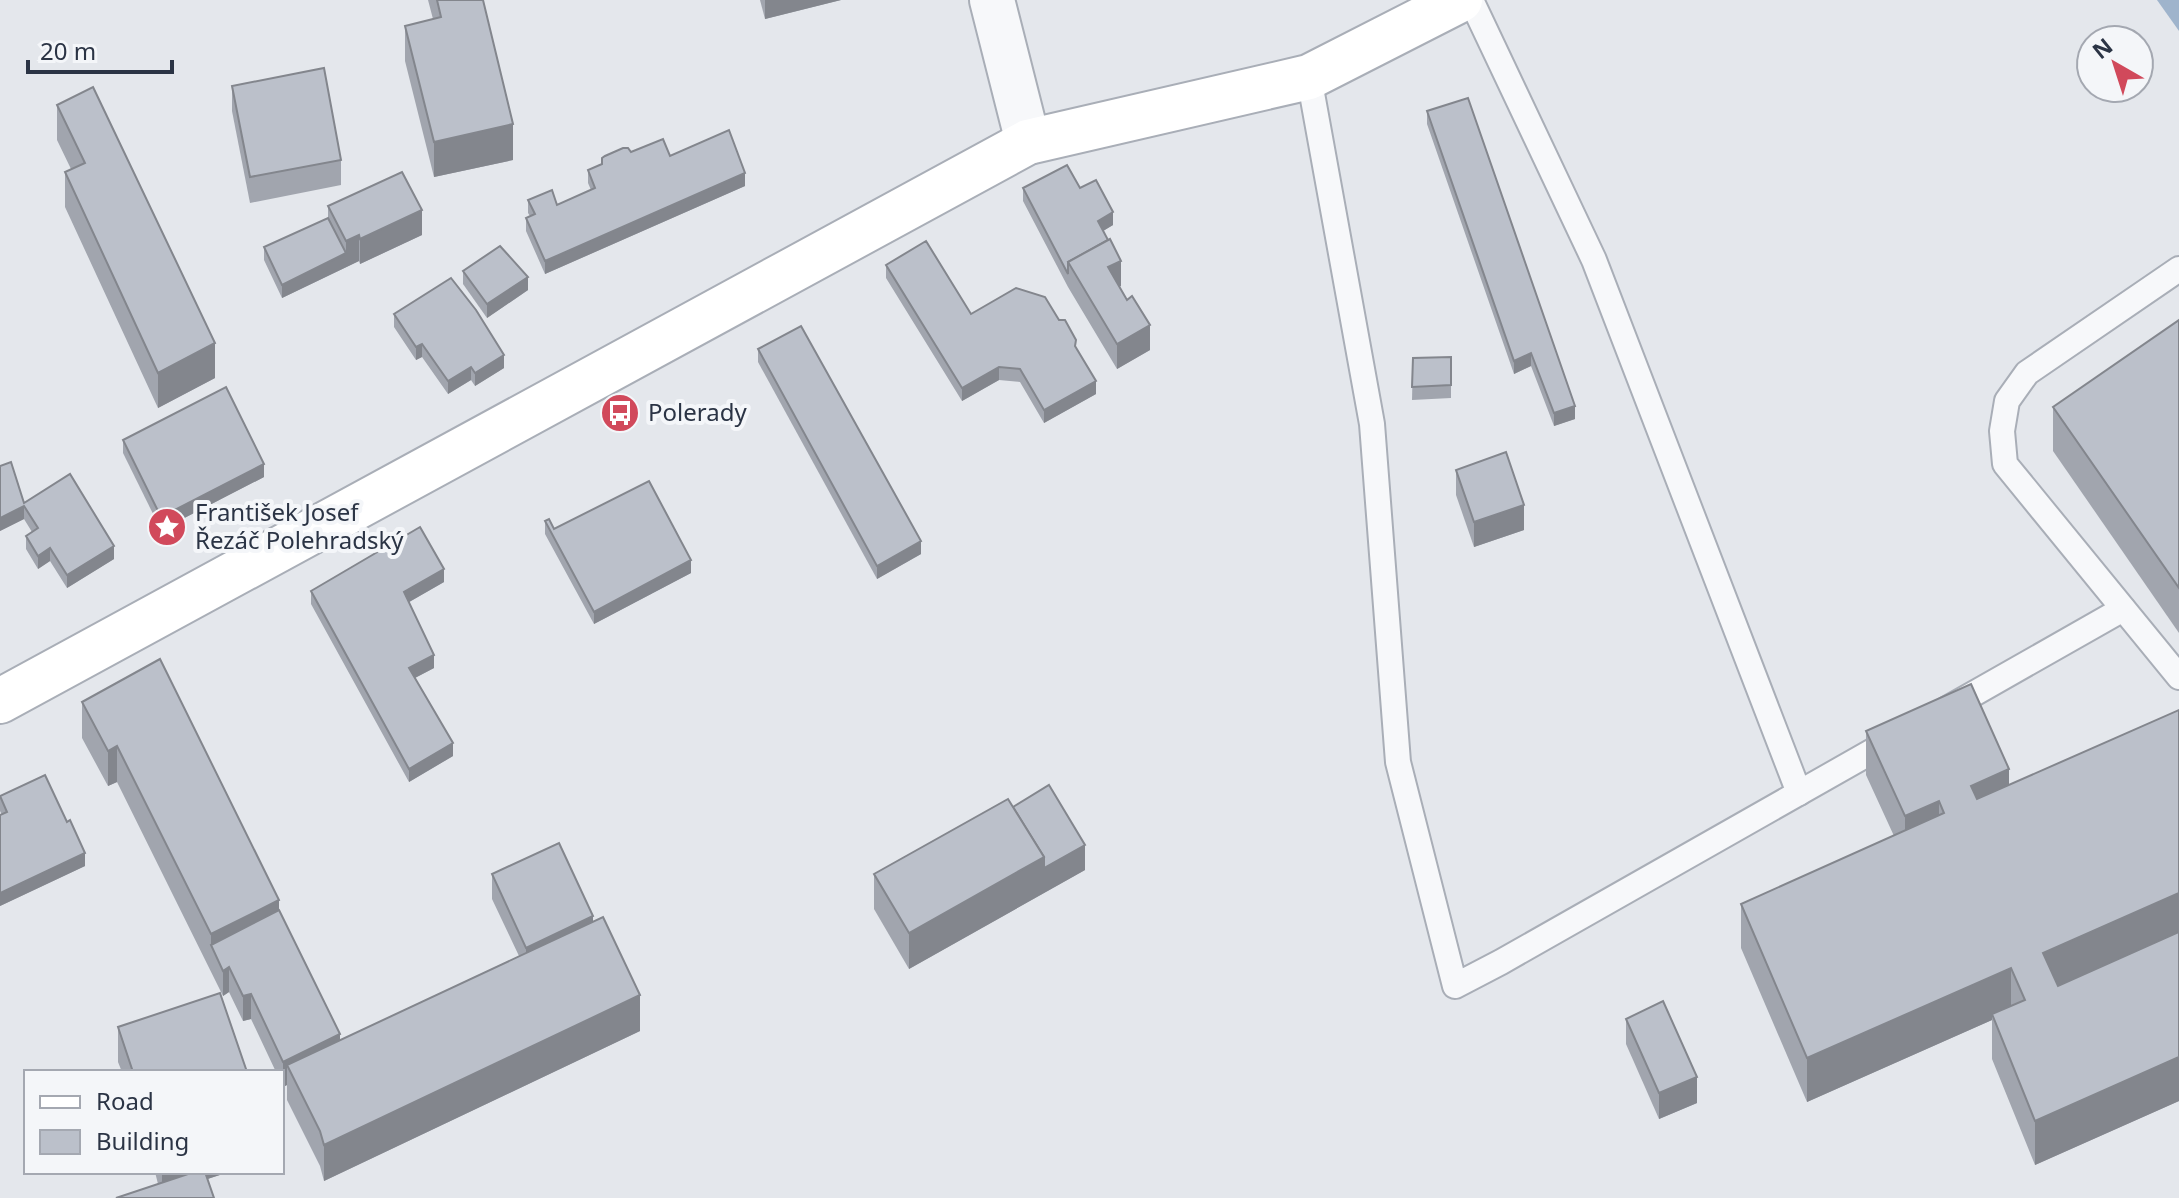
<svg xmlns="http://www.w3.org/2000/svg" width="2179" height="1198" font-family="'Noto Sans',sans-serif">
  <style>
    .water { fill: #9fb4cc }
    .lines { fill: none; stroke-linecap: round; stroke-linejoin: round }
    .lane-casing { stroke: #a9aeb7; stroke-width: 28 }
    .street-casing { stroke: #a9aeb7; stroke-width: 48 }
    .secondary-casing { stroke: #a9aeb7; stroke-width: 48 }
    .lane { stroke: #f7f8fa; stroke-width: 24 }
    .street { stroke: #f7f8fa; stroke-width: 44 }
    .secondary { stroke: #fff; stroke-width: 44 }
    .wall { fill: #a1a5ae }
    .shaded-wall { fill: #83868d }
    .building { fill: #bbc0ca; stroke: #83868d; stroke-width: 2 }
    .labels { text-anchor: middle; stroke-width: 8; stroke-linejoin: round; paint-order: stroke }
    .poi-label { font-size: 24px; fill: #2b3445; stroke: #f4f6f9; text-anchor: start }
  </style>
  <rect width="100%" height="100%" fill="#e4e7ec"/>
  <path class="water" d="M 2157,0 L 2179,0 L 2179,31 Z"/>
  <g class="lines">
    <defs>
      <g id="lane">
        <path d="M 1471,0 L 1594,260 L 1799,793"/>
        <path d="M 1309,77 L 1372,424 L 1398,762 L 1455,986 L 1501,962 L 1894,739"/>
        <path d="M 2179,269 L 2027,373 L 2007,401 L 2002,431 L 2005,464 L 2179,677"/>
        <path d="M 1947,709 L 2123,609"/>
      </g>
      <path id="street" d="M 992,0 L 1028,142"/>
      <path id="secondary" d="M 0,701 L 1028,142 L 1309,77 L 1460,0"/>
    </defs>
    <use href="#lane" class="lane-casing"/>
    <use href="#street" class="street-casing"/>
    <use href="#secondary" class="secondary-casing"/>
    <use href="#lane" class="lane"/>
    <use href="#street" class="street"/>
    <use href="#secondary" class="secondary"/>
  </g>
  <g class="wall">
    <path d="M 428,0 L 483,0 L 513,160 L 434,177 L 405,61 L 405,26 L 433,19 Z"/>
    <path d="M 760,0 L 841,0 L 765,19 Z"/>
    <path d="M 232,86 L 341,160 L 341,185 L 250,203 L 232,111 Z"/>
    <path d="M 57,105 L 215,378 L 158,408 L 65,207 L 65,172 L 71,169 L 57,140 Z"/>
    <path d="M 1427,111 L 1575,419 L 1554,426 L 1531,366 L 1514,374 L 1427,124 Z"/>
    <path d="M 631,152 L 670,156 L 745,186 L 545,274 L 526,231 L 526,218 L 530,216 L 528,213 L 528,200 L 557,205 L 591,190 L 588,183 L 588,170 Z"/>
    <path d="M 1023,188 L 1080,188 L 1113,225 L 1103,231 L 1121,286 L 1119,286 L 1150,350 L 1117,369 L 1068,287 L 1023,201 Z"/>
    <path d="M 328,206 L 422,235 L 360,264 L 359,261 L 282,298 L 264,260 L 264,247 L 328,218 Z"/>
    <path d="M 886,265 L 971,314 L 1076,347 L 1096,394 L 1044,423 L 1020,382 L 999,380 L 962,401 L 886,278 Z"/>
    <path d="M 463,271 L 528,290 L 487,318 L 463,284 Z"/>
    <path d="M 394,314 L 504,368 L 475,386 L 471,380 L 448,394 L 422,357 L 416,360 L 394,327 Z"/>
    <path d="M 2179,320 L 2179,633 L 2053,451 L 2053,407 Z"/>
    <path d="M 758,349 L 921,554 L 877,579 L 758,362 Z"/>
    <path d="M 1451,357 L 1451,398 L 1412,400 L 1413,358 Z"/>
    <path d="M 123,440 L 264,477 L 161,530 L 123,453 Z"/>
    <path d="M 0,466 L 24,503 L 114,559 L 67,588 L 50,561 L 38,569 L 26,549 L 26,536 L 32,532 L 24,519 L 0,531 Z"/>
    <path d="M 1456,470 L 1524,530 L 1474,547 L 1456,495 Z"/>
    <path d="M 545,521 L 554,529 L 691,573 L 594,624 L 545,534 Z"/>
    <path d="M 444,582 L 409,602 L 434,668 L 415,678 L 453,756 L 409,782 L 311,604 L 311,591 Z"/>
    <path d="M 82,702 L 279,910 L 340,1040 L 519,956 L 492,899 L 492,874 L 593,922 L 640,1031 L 324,1181 L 320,1166 L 287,1100 L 287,1085 L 283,1087 L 282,1084 L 282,1072 L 276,1072 L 251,1019 L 243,1021 L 229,992 L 223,996 L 117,782 L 108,786 L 82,738 Z"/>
    <path d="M 2179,710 L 2179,1101 L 2035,1165 L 1992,1059 L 1992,1020 L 1807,1102 L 1741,948 L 1741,904 L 1894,836 L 1866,775 L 1866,731 L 2009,785 Z"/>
    <path d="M 0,796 L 85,866 L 0,906 L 0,815 L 2,815 L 0,811 Z"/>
    <path d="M 1013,807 L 1085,870 L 909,969 L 874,909 L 874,874 Z"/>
    <path d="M 1626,1019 L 1697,1103 L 1659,1119 L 1626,1044 Z"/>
    <path d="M 118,1027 L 247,1072 L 122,1072 L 118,1062 Z"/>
    <path d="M 155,1172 L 229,1172 L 207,1179 L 158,1184 Z"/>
  </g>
  <g class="shaded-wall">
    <path d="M 765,0 L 841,0 L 765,19 Z"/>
    <path d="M 513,124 L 513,160 L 434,177 L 434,142 Z"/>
    <path d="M 745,173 L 745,186 L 545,274 L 545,261 Z"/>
    <path d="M 422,210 L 422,235 L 360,264 L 360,239 Z"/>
    <path d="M 1113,212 L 1113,225 L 1098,234 L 1098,221 Z"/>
    <path d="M 359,235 L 359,261 L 282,298 L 282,285 L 346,253 L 346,241 Z"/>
    <path d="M 1121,261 L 1121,286 L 1108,292 L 1108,267 Z"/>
    <path d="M 528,277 L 528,290 L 487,318 L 487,304 Z"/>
    <path d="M 1150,325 L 1150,350 L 1117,369 L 1117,344 Z"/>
    <path d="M 215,343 L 215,378 L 158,408 L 158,373 Z"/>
    <path d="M 422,344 L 422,357 L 416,360 L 416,347 Z"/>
    <path d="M 1531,353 L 1531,366 L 1514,374 L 1514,361 Z"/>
    <path d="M 504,355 L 504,368 L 475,386 L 475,373 Z"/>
    <path d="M 471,367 L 471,380 L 448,394 L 448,381 Z"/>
    <path d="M 999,367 L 999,380 L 962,401 L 962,388 Z"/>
    <path d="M 1096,381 L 1096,394 L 1044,423 L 1044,410 Z"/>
    <path d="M 1575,406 L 1575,419 L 1554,426 L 1554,413 Z"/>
    <path d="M 264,464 L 264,477 L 161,530 L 161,517 Z"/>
    <path d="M 1524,505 L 1524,530 L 1474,547 L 1474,522 Z"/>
    <path d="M 24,506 L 24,519 L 0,531 L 0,518 Z"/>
    <path d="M 921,541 L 921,554 L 877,579 L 877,566 Z"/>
    <path d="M 114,546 L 114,559 L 67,588 L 67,575 Z"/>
    <path d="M 50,548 L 50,561 L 38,569 L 38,556 Z"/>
    <path d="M 691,560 L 691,573 L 594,624 L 594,612 Z"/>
    <path d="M 444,569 L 444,582 L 404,605 L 404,592 Z"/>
    <path d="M 434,655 L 434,668 L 409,681 L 409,668 Z"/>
    <path d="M 453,743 L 453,756 L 409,782 L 409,769 Z"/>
    <path d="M 117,746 L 117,782 L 108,786 L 108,751 Z"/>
    <path d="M 2009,769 L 2009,813 L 1971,831 L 1971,786 Z"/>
    <path d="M 1939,801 L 1939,845 L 1905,860 L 1905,816 Z"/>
    <path d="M 1085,845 L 1085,870 L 909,969 L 909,933 L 1044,857 Z"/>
    <path d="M 85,853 L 85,866 L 0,906 L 0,893 Z"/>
    <path d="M 2179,893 L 2179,937 L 2043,998 L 2043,953 Z"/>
    <path d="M 279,900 L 279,935 L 211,945 L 211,934 Z"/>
    <path d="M 593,916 L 593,941 L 526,973 L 526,948 Z"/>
    <path d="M 229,967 L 229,992 L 223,996 L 223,971 Z"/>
    <path d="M 2011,968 L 2011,1012 L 1992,1014 L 1992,1020 L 1807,1102 L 1807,1058 Z"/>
    <path d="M 251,994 L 251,1019 L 243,1021 L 243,996 Z"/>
    <path d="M 640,995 L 640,1031 L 324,1181 L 324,1145 Z"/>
    <path d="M 340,1034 L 340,1059 L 287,1065 L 287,1085 L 283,1087 L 283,1062 Z"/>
    <path d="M 2179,1057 L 2179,1101 L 2035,1165 L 2035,1121 Z"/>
    <path d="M 1697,1077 L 1697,1103 L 1659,1119 L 1659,1093 Z"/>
    <path d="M 162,1172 L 229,1172 L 162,1194 Z"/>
  </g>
  <g class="building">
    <path d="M 437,0 L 483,0 L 513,124 L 434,142 L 405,26 L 441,17 Z"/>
    <path d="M 324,68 L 341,160 L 250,177 L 232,86 Z"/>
    <path d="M 93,87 L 215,343 L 158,373 L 65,172 L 85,163 L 57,105 Z"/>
    <path d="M 1468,98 L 1575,406 L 1554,413 L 1531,353 L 1514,361 L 1427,111 Z"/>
    <path d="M 729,130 L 745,173 L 545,261 L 526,218 L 535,214 L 528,200 L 552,190 L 557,205 L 595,188 L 588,170 L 602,164 L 602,158 L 605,156 L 623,148 L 628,148 L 631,152 L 663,139 L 670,156 Z"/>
    <path d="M 1067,165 L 1080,188 L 1096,180 L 1113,212 L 1098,221 L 1108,240 L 1068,262 L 1068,274 L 1023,188 Z"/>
    <path d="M 402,172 L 422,210 L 360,239 L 359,235 L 346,241 L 328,206 Z"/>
    <path d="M 328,218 L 346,253 L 282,285 L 264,247 Z"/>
    <path d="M 1110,239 L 1121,261 L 1108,267 L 1127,300 L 1132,296 L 1150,325 L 1117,344 L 1068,262 Z"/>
    <path d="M 926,241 L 971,314 L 1016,288 L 1045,297 L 1059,320 L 1065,320 L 1076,340 L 1075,346 L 1096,381 L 1044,410 L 1020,369 L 999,367 L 962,388 L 886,265 Z"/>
    <path d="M 500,246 L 528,277 L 487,304 L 463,271 Z"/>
    <path d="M 451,278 L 476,310 L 504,355 L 475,373 L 471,367 L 448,381 L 422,344 L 416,347 L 394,314 Z"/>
    <path d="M 2179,320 L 2179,588 L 2053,407 Z"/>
    <path d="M 801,326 L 921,541 L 877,566 L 758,349 Z"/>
    <path d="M 1451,357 L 1451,385 L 1412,387 L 1413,358 Z"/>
    <path d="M 226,387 L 264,464 L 161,517 L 123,440 Z"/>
    <path d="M 1506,452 L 1524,505 L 1474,522 L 1456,470 Z"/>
    <path d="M 11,462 L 24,503 L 70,474 L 114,546 L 67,575 L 50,548 L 38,556 L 26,536 L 38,528 L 24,506 L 0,518 L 0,466 Z"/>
    <path d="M 649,481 L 691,560 L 594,612 L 545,521 L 549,519 L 554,529 Z"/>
    <path d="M 420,527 L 444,569 L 404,592 L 434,655 L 409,668 L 453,743 L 409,769 L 311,591 Z"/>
    <path d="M 160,659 L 279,900 L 211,934 L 117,746 L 108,751 L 82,702 Z"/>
    <path d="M 1971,684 L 2009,769 L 1971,786 L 1977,799 L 2179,710 L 2179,893 L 2043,953 L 2058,986 L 2179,932 L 2179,1057 L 2035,1121 L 1992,1014 L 2025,1000 L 2011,968 L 1807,1058 L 1741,904 L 1944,813 L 1939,801 L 1905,816 L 1866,731 Z"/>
    <path d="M 45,775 L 67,822 L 70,820 L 85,853 L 0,893 L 0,815 L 7,812 L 0,796 Z"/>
    <path d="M 1049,785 L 1085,845 L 1044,868 L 1044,857 L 1013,807 Z"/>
    <path d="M 1008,799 L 1044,857 L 909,933 L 874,874 Z"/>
    <path d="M 559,843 L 593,916 L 526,948 L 492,874 Z"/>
    <path d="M 279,910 L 340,1034 L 283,1062 L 251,994 L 243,996 L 229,967 L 223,971 L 211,945 Z"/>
    <path d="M 603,917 L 640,995 L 324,1145 L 320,1131 L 287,1065 Z"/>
    <path d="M 220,993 L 247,1072 L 133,1072 L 118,1027 Z"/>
    <path d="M 1663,1001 L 1697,1077 L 1659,1093 L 1626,1019 Z"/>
    <path d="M 194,1172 L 205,1172 L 214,1198 L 116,1198 Z"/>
  </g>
  <defs>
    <symbol id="bus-disc" viewBox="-11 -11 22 22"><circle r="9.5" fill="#d1495b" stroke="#f4f6f9"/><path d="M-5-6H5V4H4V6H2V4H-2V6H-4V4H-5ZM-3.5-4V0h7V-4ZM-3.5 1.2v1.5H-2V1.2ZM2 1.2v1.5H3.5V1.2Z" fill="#fff"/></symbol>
    <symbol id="sight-disc" viewBox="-11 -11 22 22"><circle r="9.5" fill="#d1495b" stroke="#f4f6f9"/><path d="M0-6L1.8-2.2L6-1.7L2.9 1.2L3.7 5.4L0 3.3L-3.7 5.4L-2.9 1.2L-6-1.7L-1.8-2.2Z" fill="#fff"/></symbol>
  </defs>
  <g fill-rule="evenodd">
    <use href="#bus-disc" x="598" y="391" width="44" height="44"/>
    <use href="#sight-disc" x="145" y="505" width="44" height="44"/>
  </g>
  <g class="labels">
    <g class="poi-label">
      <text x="648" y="421">Polerady</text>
      <text x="195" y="521">František Josef<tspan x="195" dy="28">Řezáč Polehradský</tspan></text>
    </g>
  </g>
  <rect x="24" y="1070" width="260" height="104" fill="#f4f6f9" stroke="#a4a8b1" stroke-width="2"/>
  <rect x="40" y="1096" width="40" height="12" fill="#ffffff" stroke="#a4a8b1" stroke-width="2"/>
  <text x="96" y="1110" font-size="24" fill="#2b3445">Road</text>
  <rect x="40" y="1130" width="40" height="24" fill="#bbc0ca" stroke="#a4a8b1" stroke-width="2"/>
  <text x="96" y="1150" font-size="24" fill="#2b3445">Building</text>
  <g transform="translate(2115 64) rotate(321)"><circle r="38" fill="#f4f6f9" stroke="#a4a8b1" stroke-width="2"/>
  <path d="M0-6L14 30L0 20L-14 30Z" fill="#d1495b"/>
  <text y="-12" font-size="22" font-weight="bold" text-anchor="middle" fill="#2b3445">N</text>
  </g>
  <path d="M28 60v12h144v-12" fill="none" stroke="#2b3445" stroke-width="4"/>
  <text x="40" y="60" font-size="24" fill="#2b3445" stroke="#f4f6f9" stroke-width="6" paint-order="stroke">20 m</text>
</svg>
